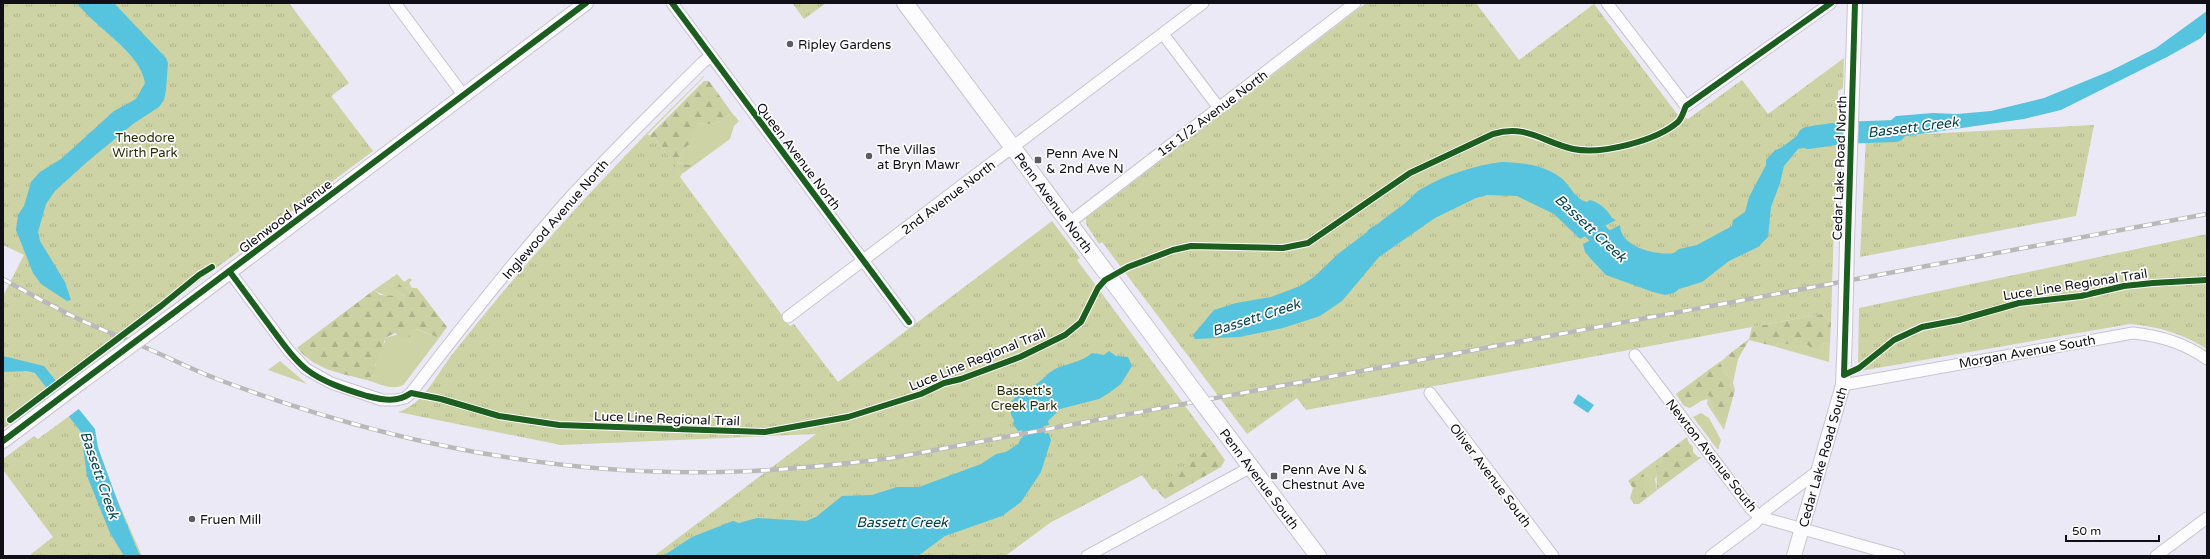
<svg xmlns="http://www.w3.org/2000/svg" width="2210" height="559" font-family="'Varela Round',sans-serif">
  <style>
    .green { fill: #cdd3a4 }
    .forest { fill: url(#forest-firs) }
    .park { fill: url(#park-tufts) }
    .water { fill: #56c4de }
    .pier { fill: #ece9f6 }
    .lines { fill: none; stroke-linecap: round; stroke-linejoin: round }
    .river { stroke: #56c4de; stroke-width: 22 }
    .minor-casing { stroke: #c8c5d0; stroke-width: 13 }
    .tertiary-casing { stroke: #c8c5d0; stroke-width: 16 }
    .secondary-casing { stroke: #c8c5d0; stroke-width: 18 }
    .minor { stroke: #fcfcfe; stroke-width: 11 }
    .tertiary { stroke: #fcfcfe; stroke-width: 14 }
    .secondary { stroke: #fcfcfe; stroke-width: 16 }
    .rail-casing { stroke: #b9b9bb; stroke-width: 4.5 }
    .rail { stroke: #fff; stroke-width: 3; stroke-dasharray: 9; stroke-linecap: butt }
    .tertiary-bridge-casing { stroke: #c8c5d0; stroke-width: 16; stroke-linecap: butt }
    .secondary-bridge-casing { stroke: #c8c5d0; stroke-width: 18; stroke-linecap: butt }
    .tertiary-bridge { stroke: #fcfcfe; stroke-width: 14 }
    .secondary-bridge { stroke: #fcfcfe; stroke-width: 16 }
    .cycleway-casing { stroke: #fff; stroke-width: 8 }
    .cycleway { stroke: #1b5e20; stroke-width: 6 }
    .poi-dot { fill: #5d5b64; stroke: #fff; stroke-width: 1.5 }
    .labels { text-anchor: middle; stroke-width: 3.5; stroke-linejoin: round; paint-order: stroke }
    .poi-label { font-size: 13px; fill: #100e16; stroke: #fff; text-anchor: start }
    .street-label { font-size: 13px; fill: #100e16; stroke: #fff }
    .park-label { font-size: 13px; fill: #282d03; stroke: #fff }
    .water-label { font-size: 14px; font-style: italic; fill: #034350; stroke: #fff }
  </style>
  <defs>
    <pattern id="forest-firs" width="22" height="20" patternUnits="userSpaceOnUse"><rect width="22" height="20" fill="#cbd1a2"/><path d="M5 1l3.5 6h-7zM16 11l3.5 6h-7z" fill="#adb28b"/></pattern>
    <pattern id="park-tufts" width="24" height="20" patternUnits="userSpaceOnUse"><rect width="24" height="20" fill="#cdd3a4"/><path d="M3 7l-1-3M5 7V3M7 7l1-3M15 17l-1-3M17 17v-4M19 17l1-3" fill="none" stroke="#afb48c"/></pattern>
  </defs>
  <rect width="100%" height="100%" fill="#ece9f6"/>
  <g class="green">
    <path d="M 704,76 L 704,77 L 648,134 L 647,133 Z"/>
    <path d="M 732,113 L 739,121 L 734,126 L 730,139 L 704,158 L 698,157 L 689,165 L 677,163 L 690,135 L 700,123 C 714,126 721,121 732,113 Z"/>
    <path d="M 397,274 L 404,282 L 410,278 L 412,280 L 409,283 L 412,288 L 409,293 L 394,289 L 405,296 L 403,302 C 391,293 385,298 374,290 Z"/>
    <path d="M 416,329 L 439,338 L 404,384 C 395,392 377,383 367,380 L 374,375 C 375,364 378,351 385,342 L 385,338 Z"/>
    <path d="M 1778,339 L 1794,339 L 1821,344 L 1830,342 L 1829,362 L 1773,346 L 1778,344 Z"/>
    <path d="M 1729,356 L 1734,360 L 1738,359 L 1733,383 L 1735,390 L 1730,386 L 1732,379 L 1725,374 L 1721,364 L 1718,363 Z"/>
    <path d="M 280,361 L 307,384 L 268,370 Z"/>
    <path d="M 1709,394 L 1714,413 L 1725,426 L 1724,430 L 1707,404 L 1708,399 L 1701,401 L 1690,408 L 1684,406 L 1689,398 Z"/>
    <path d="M 1701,413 L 1709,418 L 1721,440 L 1718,450 L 1693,417 Z"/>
    <path d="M 1662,456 L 1655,480 L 1657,490 L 1647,498 L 1640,472 Z"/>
  </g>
  <g class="forest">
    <path d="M 704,81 L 709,81 L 732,113 C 721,121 714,126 700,123 L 691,135 L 691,143 L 684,148 L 677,163 L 689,165 L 698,157 L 704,158 L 682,174 L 654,137 L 652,139 L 649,136 Z"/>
    <path d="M 398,283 L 409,293 L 412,288 L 417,288 L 447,327 L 439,338 L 417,329 L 410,331 L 410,337 L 405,340 L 395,333 L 385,338 C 385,341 377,362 375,365 C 377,373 373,376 367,380 C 340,373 316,370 297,348 L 374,290 L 380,295 L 395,296 L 403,302 L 405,296 L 394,289 Z"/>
    <path d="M 1822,314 L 1831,322 L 1830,342 L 1821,344 L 1819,349 L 1814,350 L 1804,342 L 1794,339 L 1791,343 L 1786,344 L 1778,340 L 1778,344 L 1773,346 L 1749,340 L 1738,359 L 1734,360 L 1729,356 L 1723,359 L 1749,339 L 1752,327 Z"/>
    <path d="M 1718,363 L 1721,364 L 1725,374 L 1732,379 L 1730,386 L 1735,390 L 1725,426 L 1714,413 L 1709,395 L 1700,399 L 1695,397 L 1689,398 L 1684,406 L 1676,394 Z"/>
    <path d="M 1687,437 L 1689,443 L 1693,447 L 1693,452 L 1698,457 L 1702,457 L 1657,490 L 1656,466 L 1660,463 L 1662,456 Z"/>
    <path d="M 1209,438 L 1225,460 L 1221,467 L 1165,499 L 1142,475 L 1051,522 L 1005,556 L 969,556 Z"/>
    <path d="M 1640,472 L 1644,475 L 1644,486 L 1647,498 L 1639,504 L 1634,504 L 1630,498 L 1633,488 L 1628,481 Z"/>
  </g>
  <g class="park">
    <path d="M 3,3 L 289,3 L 349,83 L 331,96 L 373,151 L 164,307 L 159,305 L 8,418 L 12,422 L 3,429 L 3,296 L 24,255 L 3,245 Z"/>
    <path d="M 795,3 L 826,3 L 804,19 L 793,4 Z"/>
    <path d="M 1366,3 L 1476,3 L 1519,60 L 1594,4 L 1677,114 L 1688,119 L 1742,80 L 1768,114 L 1844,58 L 1843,88 L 1838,91 L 1831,322 L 1822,314 L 1306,410 L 1297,398 L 1247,434 L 1102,242 L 1099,244 L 1086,224 L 1086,218 Z"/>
    <path d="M 2094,125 L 2076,216 L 1860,257 L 1866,137 Z"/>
    <path d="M 647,133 L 652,139 L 654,137 L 682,174 L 680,177 L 790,326 L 794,324 L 838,382 L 1052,221 L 1080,258 L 1077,260 L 1214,445 L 1153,490 L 1142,475 L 1051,522 L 1005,556 L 654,556 L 816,434 L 561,445 L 398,412 C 423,405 436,375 451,356 C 512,278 578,204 647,133 Z"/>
    <path d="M 2207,234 L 2207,349 C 2184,334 2157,326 2130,324 L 1860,371 L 1858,361 L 1859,308 Z"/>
    <path d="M 76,411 L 92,430 L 114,492 L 142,556 L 32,556 L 31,554 L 53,537 L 3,470 L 3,459 L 34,436 L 38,439 Z"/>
  </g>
  <g class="water">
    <path d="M 77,3 L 114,3 L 166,58 L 168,63 L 166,90 L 164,100 L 159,107 L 133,124 L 87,162 L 55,191 L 46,204 L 38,232 L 40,241 L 65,282 L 71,300 L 67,301 L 41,284 L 33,273 L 16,230 L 18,215 L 24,206 L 31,182 L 40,172 L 61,159 L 114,111 L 136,99 L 145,83 C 141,52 94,27 77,3 Z"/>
    <path d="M 2207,11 L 2207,31 L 2201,38 L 2167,57 L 2061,110 L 2024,119 L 1865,142 L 1866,121 L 1889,122 L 1896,116 L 1933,113 L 1957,114 L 1991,111 L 2044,98 L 2110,71 L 2156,48 Z"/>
    <path d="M 1837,124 L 1837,141 L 1798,149 L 1784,166 L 1780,183 L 1771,207 L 1768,237 L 1758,247 L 1729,261 L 1702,282 L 1679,289 L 1674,293 L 1665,295 L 1653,292 L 1606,275 L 1590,258 L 1585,252 L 1583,244 L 1620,225 C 1620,247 1656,256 1674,253 L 1679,249 L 1697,245 L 1732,226 L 1733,220 L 1745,212 L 1749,197 L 1766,165 L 1766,160 L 1775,150 C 1784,149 1800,131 1812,126 C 1819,124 1830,125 1837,124 Z"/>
    <path d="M 1502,162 C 1523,163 1542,164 1560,177 C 1570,184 1574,199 1587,202 L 1590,200 C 1600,203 1607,209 1612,218 L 1616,220 L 1580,239 L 1554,214 L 1517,196 L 1487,195 L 1476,198 L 1435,218 L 1379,257 L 1342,301 L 1320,316 L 1283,328 L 1239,337 L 1195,339 L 1193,335 L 1214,310 L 1236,303 L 1271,297 L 1300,286 L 1314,277 L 1338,254 L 1367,232 C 1370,227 1374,227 1379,223 C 1386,217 1392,213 1400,207 C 1408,202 1413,194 1421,189 C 1445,175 1475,165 1502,162 Z"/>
    <path d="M 1109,351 L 1116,356 L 1128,357 L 1132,366 L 1121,384 L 1109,393 L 1099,399 L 1060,409 L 1048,421 L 1049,425 L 1018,431 L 1013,424 L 1014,420 L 1011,415 L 1010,404 C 1016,394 1025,391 1035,385 C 1043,380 1048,372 1057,368 C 1068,364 1083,361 1092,353 L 1104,355 Z"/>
    <path d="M 3,356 L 44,366 L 95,429 L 98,448 L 120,508 L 140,556 L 124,556 L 110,533 L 87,476 L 81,432 L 35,373 L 27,371 L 3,372 Z"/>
    <path d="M 1578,394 L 1594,405 L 1588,413 L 1573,403 Z"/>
    <path d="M 1048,433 L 1051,440 L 1041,472 L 1021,502 L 1002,516 L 945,536 L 918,556 L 663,556 L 692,537 L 733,521 L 739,523 L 757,518 L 806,521 L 816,517 L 842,496 L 872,495 L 897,487 L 919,487 L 981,464 L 996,454 L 1006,452 L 1018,444 L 1021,438 Z"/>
  </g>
  <path class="pier" d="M 58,380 L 80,408 L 68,417 L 47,389 Z"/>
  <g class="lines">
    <g class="river">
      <path d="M 1808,138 L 1841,133 L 1895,131"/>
      <path d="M 1575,210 C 1592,225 1604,243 1620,257"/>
      <path d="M 1024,463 L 1035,446 L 1032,420 L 1042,402"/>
    </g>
    <defs>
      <g id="minor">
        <path d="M 395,3 L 464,96"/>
        <path d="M 672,3 L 909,322"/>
        <path d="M 1607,3 L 1686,106 L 1831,3"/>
        <path d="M 1163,34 L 1219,108"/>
        <path d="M 1069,223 L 1355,3"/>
        <path d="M 230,272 L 289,351 L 306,369 L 331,383 L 382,400 L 396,400 L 405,398 L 411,393 C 460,329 511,265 564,204 C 608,155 656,109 702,63 L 711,56"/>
        <path d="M 788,317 L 1203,3"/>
        <path d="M 1635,355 L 1751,509 L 1760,517 L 1899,556"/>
        <path d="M 1843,385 L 2133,333 C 2161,336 2184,343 2207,359"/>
        <path d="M 1430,393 L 1553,556"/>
        <path d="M 1087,556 L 1251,467"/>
        <path d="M 1711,556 L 1755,523 L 1765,511 L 1818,471"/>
        <path d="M 2156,556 L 2207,518"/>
      </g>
      <g id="tertiary">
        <path d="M 1847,241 L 1855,3"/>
        <path d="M 174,314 L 586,3"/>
        <path d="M 3,441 L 84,380"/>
        <path id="s1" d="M 1794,556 L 1843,385 L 1845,333"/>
      </g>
      <g id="secondary">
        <path id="s2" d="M 905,3 L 1090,251"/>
        <path id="s3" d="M 1202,402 L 1318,556"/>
      </g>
    </defs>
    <use href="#minor" class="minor-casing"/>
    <use href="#tertiary" class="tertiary-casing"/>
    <use href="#secondary" class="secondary-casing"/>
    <use href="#minor" class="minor"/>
    <use href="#tertiary" class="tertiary"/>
    <use href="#secondary" class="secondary"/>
    <defs>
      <path id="rail" d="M 3,279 C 30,294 57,309 85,322 C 102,330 120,336 137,344 C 164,355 190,369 217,379 C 378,440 548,476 721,472 C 778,471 835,465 892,458 L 2207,214"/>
    </defs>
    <use href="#rail" class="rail-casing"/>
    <use href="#rail" class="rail"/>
    <defs>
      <g id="tertiary-bridge">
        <path d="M 1845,333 L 1847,241"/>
        <path d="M 84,380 L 174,314"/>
      </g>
      <path id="secondary-bridge" d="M 1090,251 L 1202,402"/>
    </defs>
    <use href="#tertiary-bridge" class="tertiary-bridge-casing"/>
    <use href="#secondary-bridge" class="secondary-bridge-casing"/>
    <use href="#tertiary-bridge" class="tertiary-bridge"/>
    <use href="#secondary-bridge" class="secondary-bridge"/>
    <defs>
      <g id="cycleway">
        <path d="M 672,3 L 909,322"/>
        <path d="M 1855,3 L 1844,375 L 1859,368 L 1894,340 L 1922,327 L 1959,320 L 2019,303 L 2081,296 L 2124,286 L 2153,283 L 2207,280"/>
        <path d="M 230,272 C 244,291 258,310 272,329 C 282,342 292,358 306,369 C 322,382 347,390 367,396 C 383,400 397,403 411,393 L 441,399 L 499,416 L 559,425 L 765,432 L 848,417 L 921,394 L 944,383 L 961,379 L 1020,357 L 1065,335 L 1081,322 L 1098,288 L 1105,280 L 1128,267 L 1173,250 L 1191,246 L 1283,248 L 1308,243 L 1410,173 L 1493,134 C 1527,124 1542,142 1573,149 C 1601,155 1656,141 1678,122 C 1682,118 1684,110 1686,106 L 1831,3"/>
        <path d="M 10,420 L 161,306 L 199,275 L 212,267"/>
        <path d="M 3,441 L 586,3"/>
      </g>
    </defs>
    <use href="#cycleway" class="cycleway-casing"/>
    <use href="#cycleway" class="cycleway"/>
  </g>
  <g class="poi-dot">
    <circle cx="790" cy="44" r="4"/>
    <circle cx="869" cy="156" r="4"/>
    <rect x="1034" y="156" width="8" height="8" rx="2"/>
    <rect x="1270" y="472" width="8" height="8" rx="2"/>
    <circle cx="192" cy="519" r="4"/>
  </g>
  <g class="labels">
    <g class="poi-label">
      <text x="798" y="49">Ripley Gardens</text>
      <text x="877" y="154">The Villas<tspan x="877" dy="15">at Bryn Mawr</tspan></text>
      <text x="1046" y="158">Penn Ave N<tspan x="1046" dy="15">&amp; 2nd Ave N</tspan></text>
      <text x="1282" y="474">Penn Ave N &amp;<tspan x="1282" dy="15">Chestnut Ave</tspan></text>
      <text x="200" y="524">Fruen Mill</text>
    </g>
    <g class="street-label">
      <text transform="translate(1212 113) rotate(-37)" y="5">1st 1/2 Avenue North</text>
      <text transform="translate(799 156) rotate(53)" y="5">Queen Avenue North</text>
      <text transform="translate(1839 168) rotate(-88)" y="5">Cedar Lake Road North</text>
      <text transform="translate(948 197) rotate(-37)" y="5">2nd Avenue North</text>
      <text dy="5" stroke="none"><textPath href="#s2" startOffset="249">Penn Avenue North</textPath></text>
      <text transform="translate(285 216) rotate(-37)" y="5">Glenwood Avenue</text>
      <text transform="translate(555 219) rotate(-49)" y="5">Inglewood Avenue North</text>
      <text transform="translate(2075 284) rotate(-9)" y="5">Luce Line Regional Trail</text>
      <text transform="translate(2027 351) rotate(-10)" y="5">Morgan Avenue South</text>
      <text transform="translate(977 359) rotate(-22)" y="5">Luce Line Regional Trail</text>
      <text transform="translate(667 418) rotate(2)" y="5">Luce Line Regional Trail</text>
      <text transform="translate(1712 455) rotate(52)" y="5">Newton Avenue South</text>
      <text dy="5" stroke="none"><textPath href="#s1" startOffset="103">Cedar Lake Road South</textPath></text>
      <text transform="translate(1491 475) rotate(53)" y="5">Oliver Avenue South</text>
      <text dy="5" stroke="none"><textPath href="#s3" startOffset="96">Penn Avenue South</textPath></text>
    </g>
    <g class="park-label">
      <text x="145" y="142">Theodore<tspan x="145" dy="15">Wirth Park</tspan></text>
      <text x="1024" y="395">Bassett's<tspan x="1024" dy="15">Creek Park</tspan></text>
    </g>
    <g class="water-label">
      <text transform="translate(1913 127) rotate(-7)" y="5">Bassett Creek</text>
      <text transform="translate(1591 228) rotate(43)" y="5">Bassett Creek</text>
      <text transform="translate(1256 317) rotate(-18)" y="5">Bassett Creek</text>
      <text transform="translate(100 475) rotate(71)" y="5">Bassett Creek</text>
      <text x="902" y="527">Bassett Creek</text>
    </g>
  </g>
  <rect width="2210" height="559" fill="none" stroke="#100e16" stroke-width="8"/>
  <path d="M2066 535v6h93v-6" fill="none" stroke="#100e16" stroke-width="2"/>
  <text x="2072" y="535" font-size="12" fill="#100e16" stroke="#ffffff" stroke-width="3" paint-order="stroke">50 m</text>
</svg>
